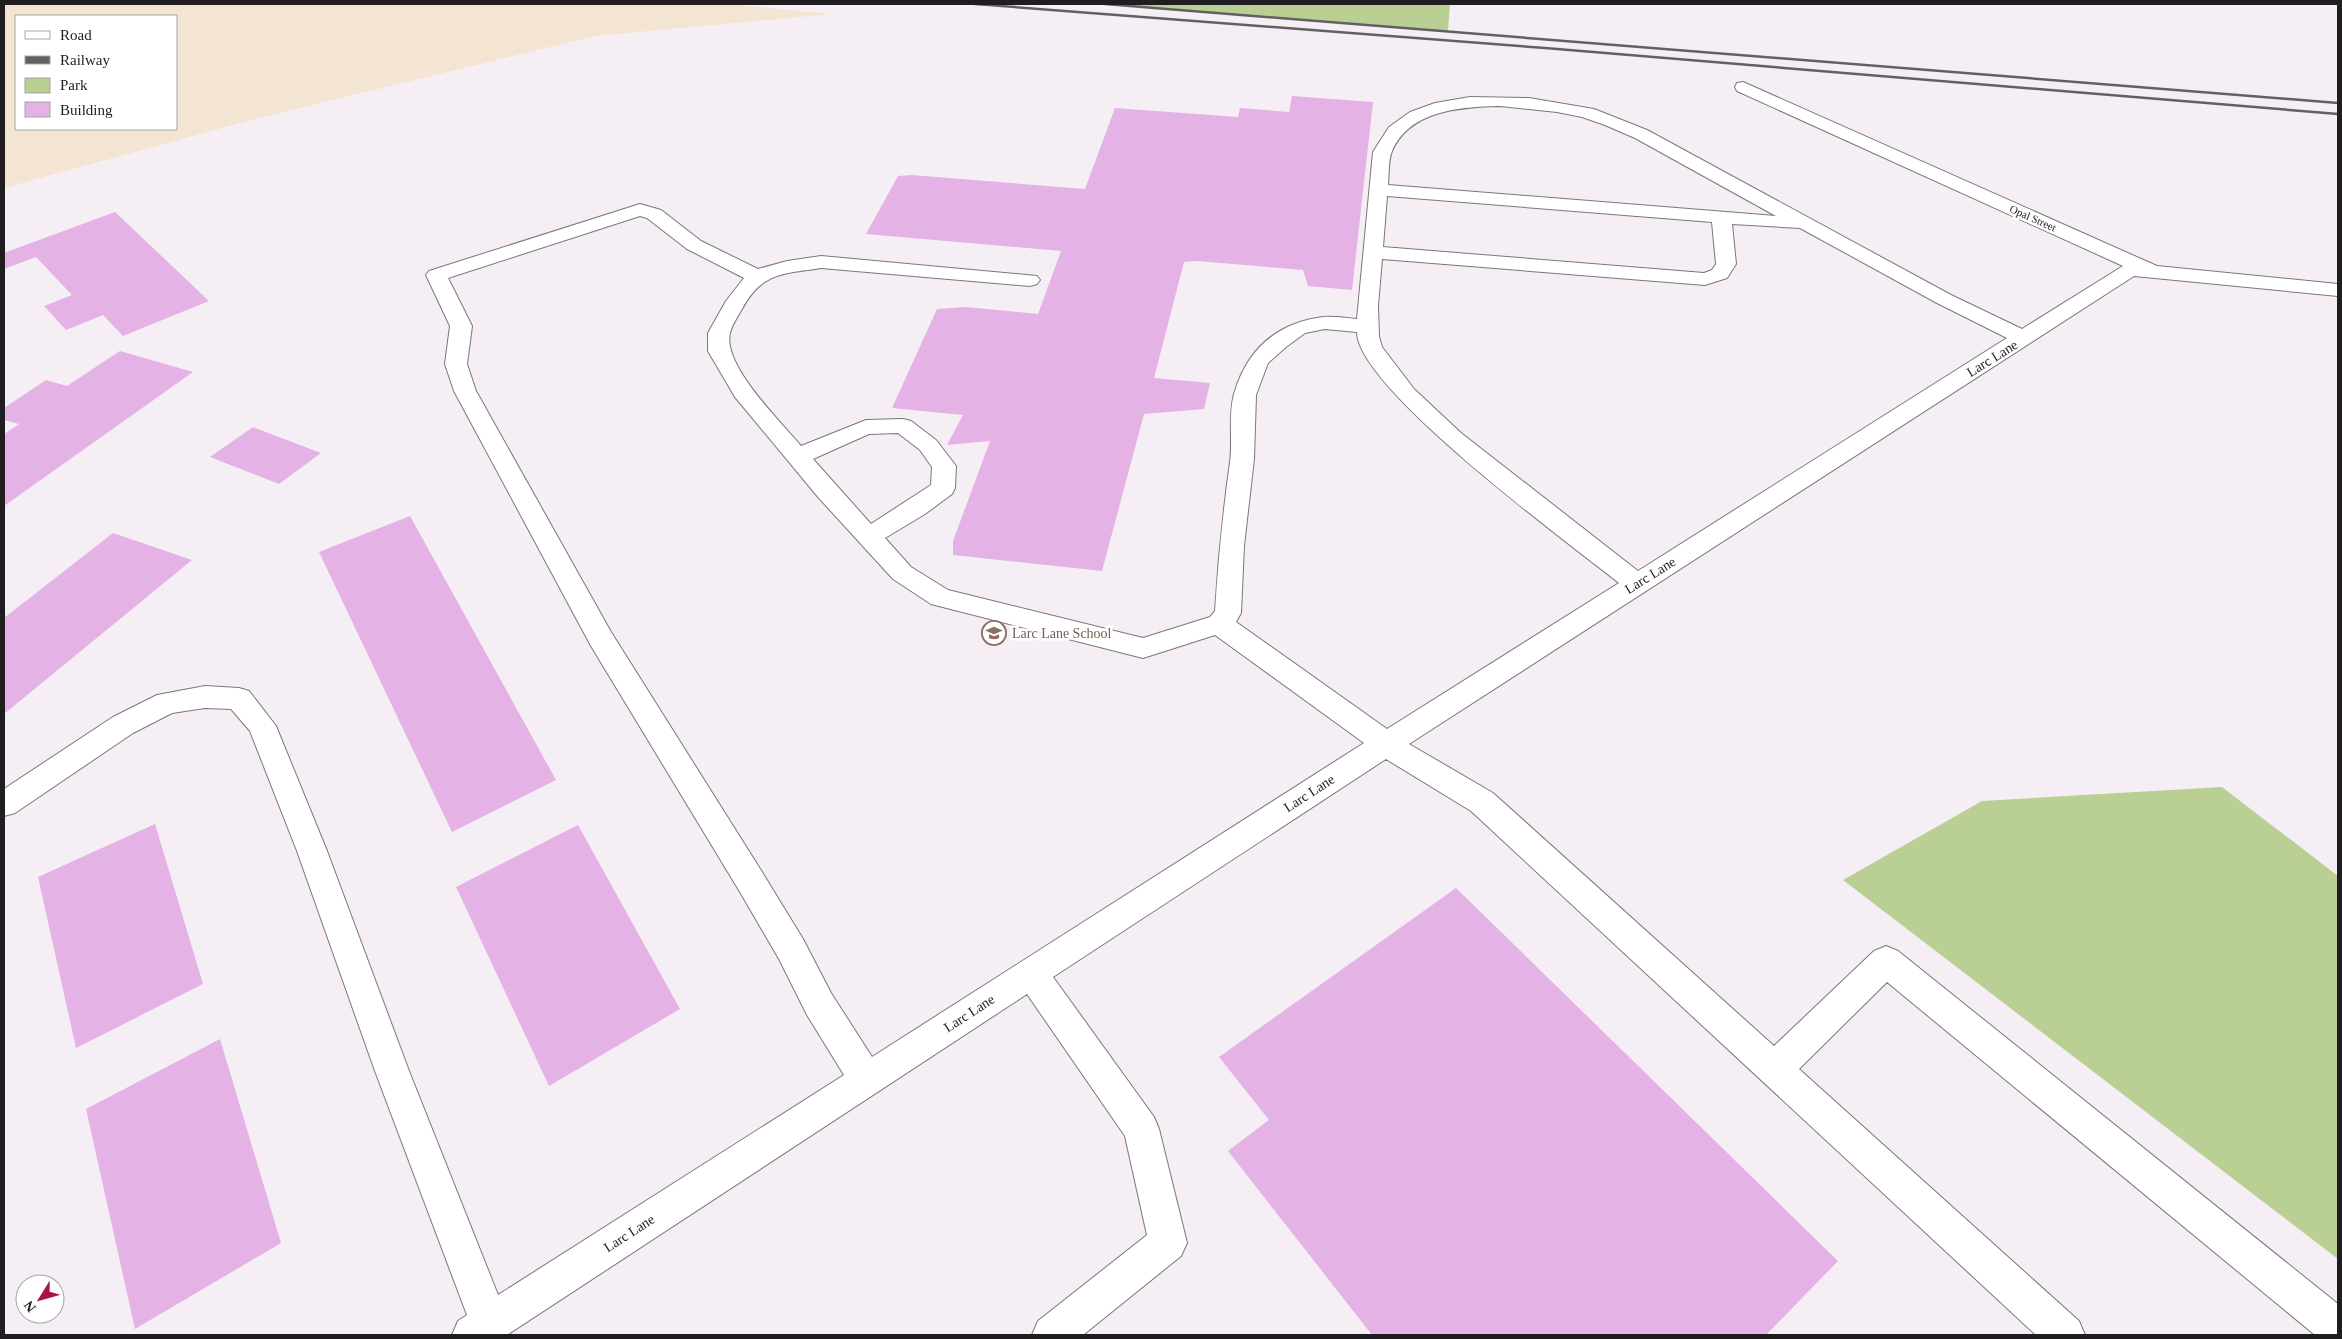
<svg xmlns="http://www.w3.org/2000/svg" width="2342" height="1339" font-family="'Times New Roman',serif">
  <style>
    .industrial { fill: #f4e5d2; fill-rule: evenodd }
    .green { fill: #b9cf93 }
    .building { fill: #e4b2e5 }
    .lines { fill: none; stroke-linecap: round; stroke-linejoin: round }
    .minor-casing { stroke: #7b767b; stroke-width: 2 }
    .minor { fill: #fff; fill-rule: evenodd }
    .rail { stroke: #636063; stroke-width: 2.5 }
    .labels { text-anchor: middle; stroke-width: 5; stroke-linejoin: round; paint-order: stroke }
    .far-street-label { font-size: 11px; fill: #1f1d1f; stroke: #fff }
    .street-label { font-size: 14px; fill: #1f1d1f; stroke: #fff }
    .education-label { font-size: 14px; fill: #785e54; stroke: #fff; text-anchor: start }
  </style>
  <rect width="100%" height="100%" fill="#f5eff5"/>
  <path class="industrial" d="M 4,4 L 726,4 L 832,14 L 595,36 L 255,119 L 4,188 ZM 16,16 L 176,16 L 176,129 L 16,129 Z"/>
  <g class="green">
    <path d="M 1105,4 L 1450,4 L 1448,31 Z"/>
    <path d="M 2222,787 L 2338,876 L 2338,1259 L 1843,880 L 1982,801 Z"/>
  </g>
  <g class="building">
    <path d="M 1292,96 L 1373,102 L 1352,290 L 1308,286 L 1303,270 L 1197,261 L 1184,262 L 1154,378 L 1210,383 L 1204,409 L 1144,414 L 1102,571 L 953,555 L 953,541 L 990,441 L 947,445 L 963,415 L 892,408 L 937,309 L 966,307 L 1038,314 L 1061,251 L 866,234 L 898,176 L 912,175 L 1085,189 L 1115,108 L 1238,117 L 1240,108 L 1289,112 Z"/>
    <path d="M 115,212 L 209,301 L 123,336 L 103,315 L 66,330 L 44,306 L 72,295 L 36,257 L 4,269 L 4,253 Z"/>
    <path d="M 120,351 L 193,372 L 4,506 L 4,434 L 19,424 L 4,420 L 4,408 L 46,380 L 67,386 Z"/>
    <path d="M 253,427 L 321,453 L 279,484 L 210,457 Z"/>
    <path d="M 410,516 L 556,780 L 452,832 L 319,552 Z"/>
    <path d="M 113,533 L 192,560 L 4,714 L 4,618 Z"/>
    <path d="M 155,824 L 203,984 L 76,1048 L 38,877 Z"/>
    <path d="M 578,825 L 680,1009 L 549,1086 L 456,887 Z"/>
    <path d="M 1456,888 L 1838,1261 L 1766,1335 L 1372,1335 L 1228,1151 L 1269,1120 L 1219,1057 Z"/>
    <path d="M 220,1039 L 281,1243 L 135,1329 L 86,1109 Z"/>
  </g>
  <g class="lines">
    <defs>
      <path id="minor" d="M 1743,82 L 2157,266 L 2338,284 L 2338,296 L 2134,276 L 1409,744 L 1493,793 L 1774,1046 L 1874,951 L 1886,946 L 1898,951 L 2338,1304 L 2338,1335 L 2315,1335 L 1887,982 L 1799,1069 L 2079,1321 L 2085,1335 L 2036,1335 L 1471,811 L 1386,759 L 1053,977 L 1154,1117 L 1159,1129 L 1187,1243 L 1181,1256 L 1083,1335 L 1032,1335 L 1038,1321 L 1147,1235 L 1125,1136 L 1027,994 L 507,1335 L 452,1335 L 458,1321 L 467,1315 L 375,1071 L 297,851 L 250,731 L 231,709 L 205,708 L 172,713 L 133,733 L 15,813 L 4,816 L 4,789 L 113,717 L 157,695 L 205,686 L 239,688 L 249,691 L 276,726 L 327,851 L 409,1071 L 498,1295 L 844,1075 L 807,1015 L 779,959 L 740,892 L 591,646 L 454,391 L 445,364 L 450,326 L 426,275 L 429,271 L 640,204 L 661,210 L 701,241 L 758,269 L 787,261 L 821,256 L 1037,276 L 1040,280 L 1037,284 L 1030,286 L 821,268 C 783,274 762,272 742,309 C 738,316 732,325 730,333 C 722,365 781,422 801,446 L 866,420 L 903,419 L 911,421 L 936,440 L 956,466 L 955,488 L 952,494 L 925,514 L 885,538 L 911,567 L 948,590 L 1143,638 L 1210,617 L 1215,611 C 1218,561 1223,512 1230,462 C 1233,440 1228,415 1234,394 C 1247,349 1277,323 1323,317 C 1334,316 1346,318 1357,319 L 1373,152 L 1389,127 L 1410,112 L 1435,103 L 1470,97 L 1529,98 L 1594,109 L 1647,130 L 1951,295 L 2022,329 L 2123,266 L 1737,91 L 1735,87 L 1737,83 ZM 1500,106 L 1557,112 L 1582,117 L 1605,125 L 1635,138 L 1776,216 L 1388,185 C 1389,175 1388,160 1392,151 C 1410,110 1461,107 1500,106 ZM 1387,196 L 1712,222 L 1716,264 L 1712,270 L 1704,273 L 1383,247 ZM 640,216 L 647,218 L 687,249 L 744,278 L 726,301 L 708,333 L 708,351 L 735,397 L 818,497 L 893,579 L 931,604 L 1143,658 L 1215,635 L 1364,743 L 872,1057 L 831,993 L 803,939 L 762,872 L 611,632 L 476,391 L 467,364 L 472,326 L 448,278 ZM 1732,224 L 1800,228 L 1937,303 L 2007,338 L 1638,571 L 1461,433 L 1414,389 L 1382,347 L 1379,336 L 1378,306 L 1382,259 L 1705,285 L 1727,278 L 1736,264 ZM 1325,329 L 1357,332 C 1357,388 1570,544 1619,583 L 1387,729 L 1236,622 L 1241,613 L 1244,546 L 1254,459 L 1256,395 L 1268,363 L 1286,347 L 1305,333 ZM 898,433 L 920,450 L 932,467 L 931,485 L 871,524 L 813,459 L 869,434 Z"/>
    </defs>
    <use href="#minor" class="minor-casing"/>
    <use href="#minor" class="minor"/>
    <g class="rail">
      <path d="M 975,4 L 1545,48 L 2338,114"/>
      <path d="M 1105,4 L 2338,103"/>
    </g>
  </g>
  <defs>
    <symbol id="school-ring" viewBox="-11 -11 22 22"><circle r="9.5" fill="#fff" stroke="#8d6e63" stroke-width="1.5"/><path d="M0-5L7-2L0 1L-7-2ZM-4 1L0 2.5L4 1V4Q0 6-4 4Z" fill="#8d6e63"/></symbol>
  </defs>
  <g fill-rule="evenodd">
    <use href="#school-ring" x="980" y="619" width="28" height="28"/>
  </g>
  <g class="labels">
    <g class="far-street-label">
      <text transform="translate(2033 218) rotate(24)" y="4">Opal Street</text>
    </g>
    <g class="street-label">
      <text transform="translate(1992 358) rotate(-32)" y="5">Larc Lane</text>
      <text transform="translate(1650 575) rotate(-32)" y="5">Larc Lane</text>
      <text transform="translate(1309 793) rotate(-33)" y="5">Larc Lane</text>
      <text transform="translate(969 1013) rotate(-33)" y="5">Larc Lane</text>
      <text transform="translate(629 1233) rotate(-33)" y="5">Larc Lane</text>
    </g>
    <g class="education-label">
      <text x="1012" y="638">Larc Lane School</text>
    </g>
  </g>
  <rect width="2342" height="1339" fill="none" stroke="#1f1d1f" stroke-width="10"/>
  <rect x="15" y="15" width="162" height="115" fill="#ffffff" stroke="#a5a5a5"/>
  <rect x="25" y="31" width="25" height="8" fill="#ffffff" stroke="#a5a5a5"/>
  <text x="60" y="40" font-size="15" fill="#1f1d1f">Road</text>
  <rect x="25" y="56" width="25" height="8" fill="#636063" stroke="#a5a5a5"/>
  <text x="60" y="65" font-size="15" fill="#1f1d1f">Railway</text>
  <rect x="25" y="78" width="25" height="15" fill="#b9cf93" stroke="#a5a5a5"/>
  <text x="60" y="90" font-size="15" fill="#1f1d1f">Park</text>
  <rect x="25" y="102" width="25" height="15" fill="#e4b2e5" stroke="#a5a5a5"/>
  <text x="60" y="115" font-size="15" fill="#1f1d1f">Building</text>
  <g transform="translate(40 1299) rotate(233)"><circle r="24" fill="#ffffff" stroke="#a5a5a5"/>
  <path d="M0-4L9 19L0 12L-9 19Z" fill="#aa143f"/>
  <text y="-8" font-size="14" font-weight="bold" text-anchor="middle" fill="#1f1d1f">N</text>
  </g>
</svg>
